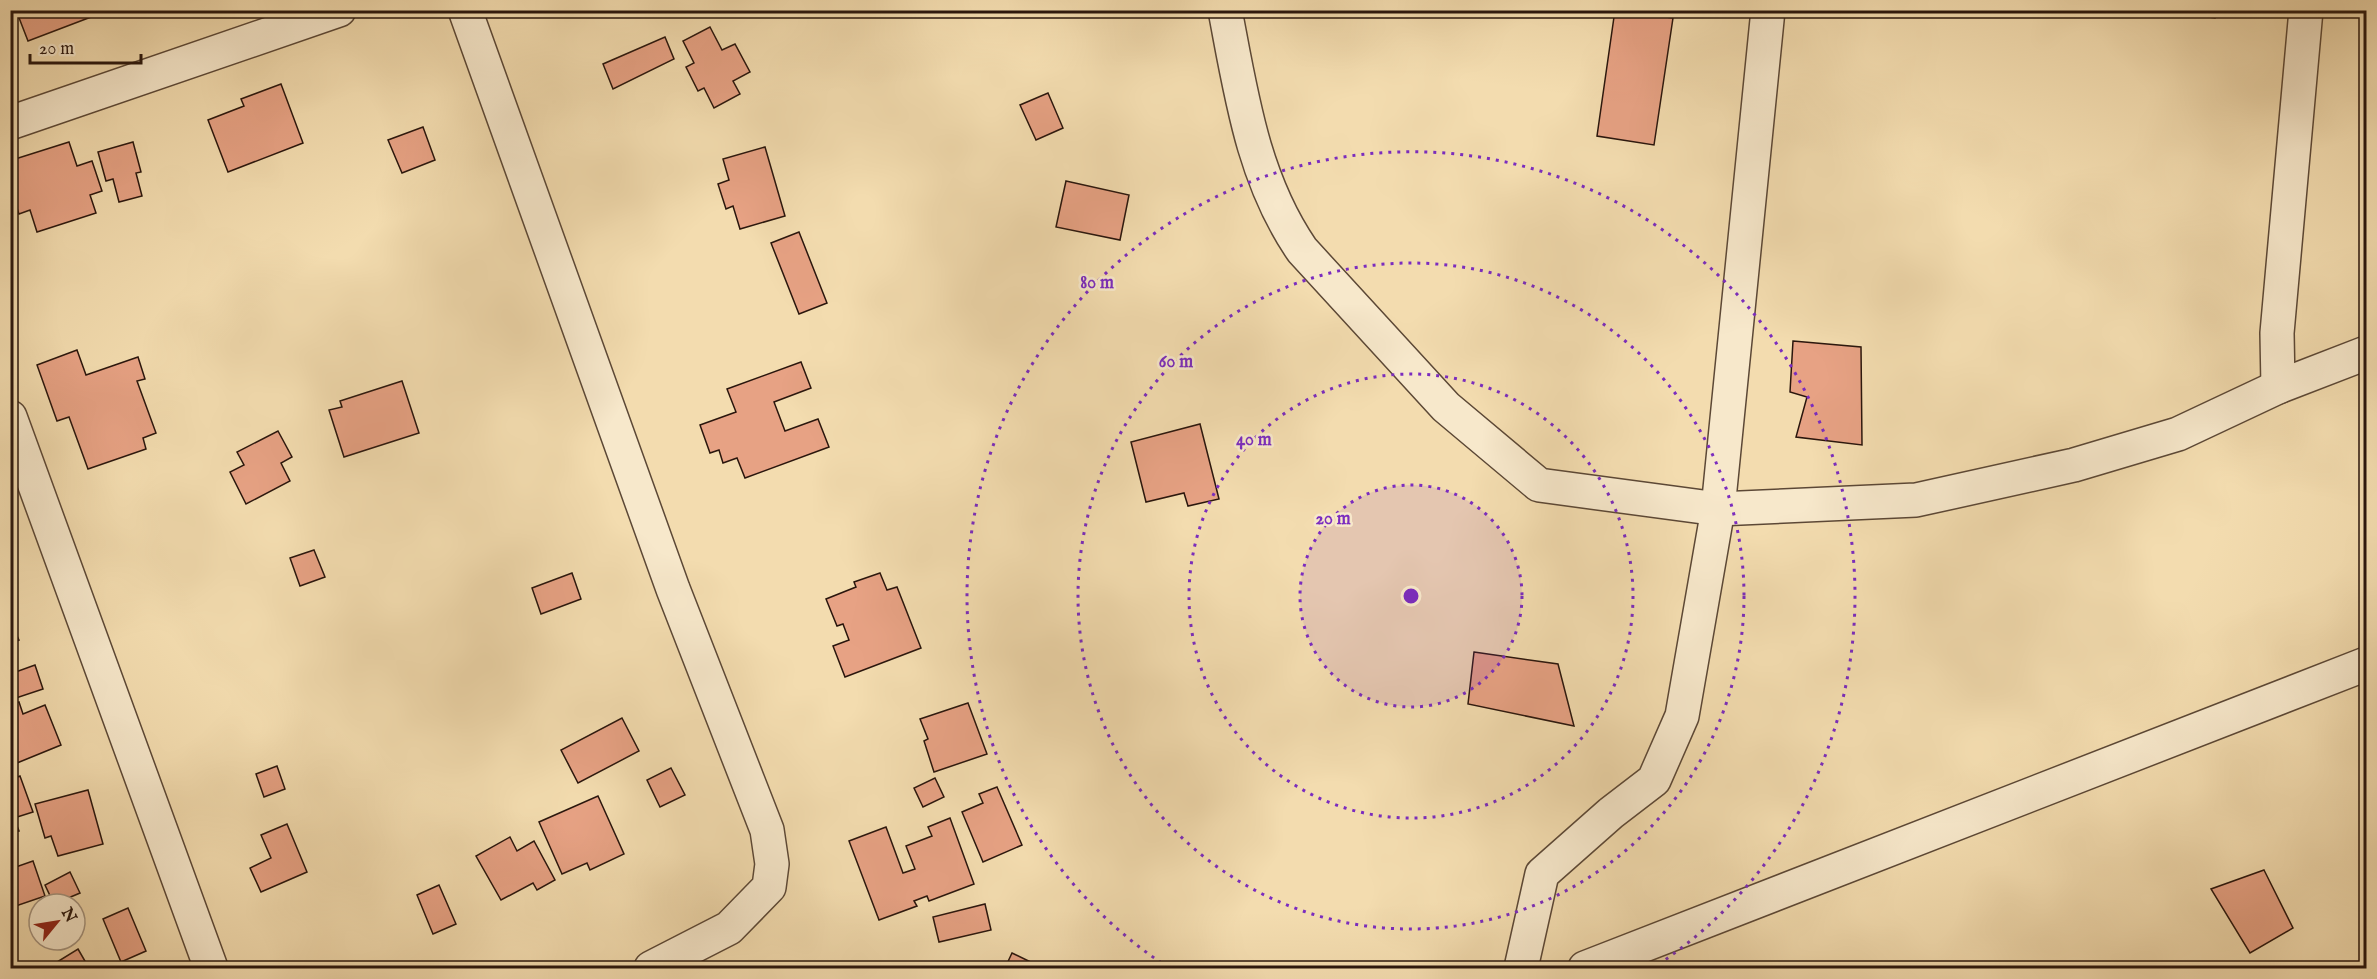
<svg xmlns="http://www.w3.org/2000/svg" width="2377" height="979" font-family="'IM FELL English',serif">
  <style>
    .building { fill: #e7a284; stroke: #2a160d; stroke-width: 1.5 }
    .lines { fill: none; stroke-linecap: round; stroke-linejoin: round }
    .minor-casing { stroke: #5c4836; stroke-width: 36 }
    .minor { stroke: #f7e8cb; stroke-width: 33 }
    .ring { fill: none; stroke: #7b2cbf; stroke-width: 3; stroke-dasharray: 3 6 }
    .centre { fill: #7b2cbf; stroke: #f7e8cb; stroke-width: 3 }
    .ring-label { font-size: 18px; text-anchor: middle; font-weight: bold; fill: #7b2cbf; stroke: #f7e8cb; stroke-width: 5; stroke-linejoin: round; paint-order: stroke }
  </style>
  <rect width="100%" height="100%" fill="#f3dcaf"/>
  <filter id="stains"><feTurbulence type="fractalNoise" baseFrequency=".00333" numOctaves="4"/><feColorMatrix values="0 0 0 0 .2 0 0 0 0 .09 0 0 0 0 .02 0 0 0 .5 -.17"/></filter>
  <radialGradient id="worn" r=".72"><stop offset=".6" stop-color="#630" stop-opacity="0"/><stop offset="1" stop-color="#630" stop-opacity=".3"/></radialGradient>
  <g class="building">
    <path d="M 16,10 L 88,10 L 91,17 L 28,41 Z"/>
    <path d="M 1615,10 L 1673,18 L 1654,145 L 1597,136 Z"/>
    <path d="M 2156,10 L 2216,10 L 2215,18 Z"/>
    <path d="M 710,27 L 722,50 L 735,44 L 750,72 L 733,81 L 740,94 L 714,108 L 704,88 L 698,91 L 686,67 L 694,63 L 683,41 Z"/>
    <path d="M 665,37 L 674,59 L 613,89 L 603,64 Z"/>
    <path d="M 281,84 L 303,143 L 228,172 L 208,120 L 244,106 L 241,99 Z"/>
    <path d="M 1048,93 L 1063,128 L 1036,140 L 1020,105 Z"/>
    <path d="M 423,127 L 435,160 L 402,173 L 388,140 Z"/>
    <path d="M 69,142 L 77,166 L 92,161 L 102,191 L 90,195 L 96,213 L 37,232 L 30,210 L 19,214 L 10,188 L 10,175 L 16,173 L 12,160 Z"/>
    <path d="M 133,142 L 141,172 L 136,173 L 142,196 L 119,202 L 113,179 L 106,181 L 98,152 Z"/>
    <path d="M 765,147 L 785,216 L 740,229 L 733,206 L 726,209 L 718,184 L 729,180 L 723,159 Z"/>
    <path d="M 1066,181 L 1129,195 L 1120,240 L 1056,227 Z"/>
    <path d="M 799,232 L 827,303 L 799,314 L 771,243 Z"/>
    <path d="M 1793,341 L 1861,347 L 1862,445 L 1796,437 L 1807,397 L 1790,392 Z"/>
    <path d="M 77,350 L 86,375 L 138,357 L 145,379 L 137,381 L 156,433 L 143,438 L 146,449 L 88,469 L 69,417 L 57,421 L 37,365 Z"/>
    <path d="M 801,362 L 811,388 L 774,402 L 785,431 L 818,419 L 829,447 L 745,478 L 737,458 L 723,463 L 719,450 L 710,453 L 700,425 L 736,412 L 727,389 Z"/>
    <path d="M 402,381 L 419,433 L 344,457 L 329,410 L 342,407 L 340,401 Z"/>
    <path d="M 1200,424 L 1219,499 L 1188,506 L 1184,493 L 1146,502 L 1131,442 Z"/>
    <path d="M 278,431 L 292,457 L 281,463 L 290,481 L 246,504 L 230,472 L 244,465 L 237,452 Z"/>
    <path d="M 314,550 L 325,577 L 300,586 L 290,558 Z"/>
    <path d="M 572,573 L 581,599 L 541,614 L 532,588 Z"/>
    <path d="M 880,573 L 887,590 L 897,587 L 921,648 L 845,677 L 833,646 L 849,640 L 843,624 L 837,626 L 826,599 L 856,587 L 854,582 Z"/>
    <path d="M 10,620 L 19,640 L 10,644 Z"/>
    <path d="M 1474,652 L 1558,664 L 1574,726 L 1468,704 Z"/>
    <path d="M 35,665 L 43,689 L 10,700 L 10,674 Z"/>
    <path d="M 19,702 L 23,714 L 45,705 L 61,745 L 17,763 L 10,749 L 10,705 Z"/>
    <path d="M 968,703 L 987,754 L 934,772 L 924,741 L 928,739 L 920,719 Z"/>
    <path d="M 622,718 L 639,751 L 578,783 L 561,750 Z"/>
    <path d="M 277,766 L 285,789 L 264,797 L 256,774 Z"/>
    <path d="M 671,768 L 685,795 L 660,807 L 647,780 Z"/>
    <path d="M 20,776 L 33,812 L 14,818 L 19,831 L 10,833 L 10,780 Z"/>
    <path d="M 935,778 L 944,797 L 923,807 L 914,788 Z"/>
    <path d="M 997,787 L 1022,845 L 983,862 L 962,812 L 983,803 L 979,794 Z"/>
    <path d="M 88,790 L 103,844 L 58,856 L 51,836 L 45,838 L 35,804 Z"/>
    <path d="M 598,796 L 624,854 L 590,870 L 587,863 L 562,874 L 539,822 Z"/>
    <path d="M 950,818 L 974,884 L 929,901 L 927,896 L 914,901 L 917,906 L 879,920 L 849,841 L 886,827 L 903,873 L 915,869 L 906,846 L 932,836 L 928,827 Z"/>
    <path d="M 287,824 L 307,872 L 261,892 L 250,868 L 271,858 L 261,835 Z"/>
    <path d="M 510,837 L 517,851 L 534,841 L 555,880 L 537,890 L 533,883 L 501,900 L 476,856 Z"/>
    <path d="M 33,861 L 45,896 L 10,908 L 10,869 Z"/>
    <path d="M 2264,870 L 2293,928 L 2250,953 L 2211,889 Z"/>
    <path d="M 70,872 L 80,893 L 54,904 L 45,885 Z"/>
    <path d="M 439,885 L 456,924 L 433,934 L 417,895 Z"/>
    <path d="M 985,904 L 991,930 L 939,942 L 933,917 Z"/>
    <path d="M 128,908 L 146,951 L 121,962 L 103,919 Z"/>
    <path d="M 78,949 L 89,968 L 61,968 L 57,962 Z"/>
    <path d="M 1012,953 L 1043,968 L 1005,968 Z"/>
  </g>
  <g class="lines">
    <defs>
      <g id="minor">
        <path d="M 465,10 L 673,589 L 767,830 L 772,864 L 769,887 L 729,928 L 651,968"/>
        <path d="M 1225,10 C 1241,94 1253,179 1302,250 L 1446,407 L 1539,485 L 1718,509 L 1916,500 L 2074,465 L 2178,434 L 2278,387 L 2366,353"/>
        <path d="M 10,123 L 339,10"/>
        <path d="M 2278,387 L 2277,333 L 2306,10"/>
        <path d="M 10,417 L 211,968"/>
        <path d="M 1521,968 L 1542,874 L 1611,813 L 1654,780 L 1682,716 L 1718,509 L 1768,10"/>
        <path d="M 1585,968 L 2366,664"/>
      </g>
    </defs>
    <use href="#minor" class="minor-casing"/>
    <use href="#minor" class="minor"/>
  </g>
  <circle cx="1411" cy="596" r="111" fill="#7b2cbf" fill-opacity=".12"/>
  <g class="ring">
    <circle cx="1411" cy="596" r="111"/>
    <circle cx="1411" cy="596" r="222"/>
    <circle cx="1411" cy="596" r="333"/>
    <path d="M1169 968A444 444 0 1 1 1653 968"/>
  </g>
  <circle cx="1411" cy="596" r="9" class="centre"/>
  <g class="ring-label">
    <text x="1097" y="288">80 m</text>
    <text x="1176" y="367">60 m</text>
    <text x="1254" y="445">40 m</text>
    <text x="1333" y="524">20 m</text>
  </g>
  <rect width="2377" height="979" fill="none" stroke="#f3dcaf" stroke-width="36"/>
  <rect x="12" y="12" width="2353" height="955" fill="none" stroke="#2a160d" stroke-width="3"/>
  <rect x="18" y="18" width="2341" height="943" fill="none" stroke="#2a160d" stroke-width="1.5"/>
  <g transform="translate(57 922) rotate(60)"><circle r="28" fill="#f7e8cb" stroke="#a5947f" stroke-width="1.5"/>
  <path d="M0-4.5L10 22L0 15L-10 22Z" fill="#8f2418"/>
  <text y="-9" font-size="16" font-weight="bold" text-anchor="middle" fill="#2a160d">N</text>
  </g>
  <path d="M30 54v9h111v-9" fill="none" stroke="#2a160d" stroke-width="3"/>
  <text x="39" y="54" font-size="18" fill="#2a160d" stroke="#f7e8cb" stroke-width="4.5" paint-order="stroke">20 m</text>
  <rect width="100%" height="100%" filter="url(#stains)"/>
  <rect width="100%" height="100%" fill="url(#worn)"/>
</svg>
